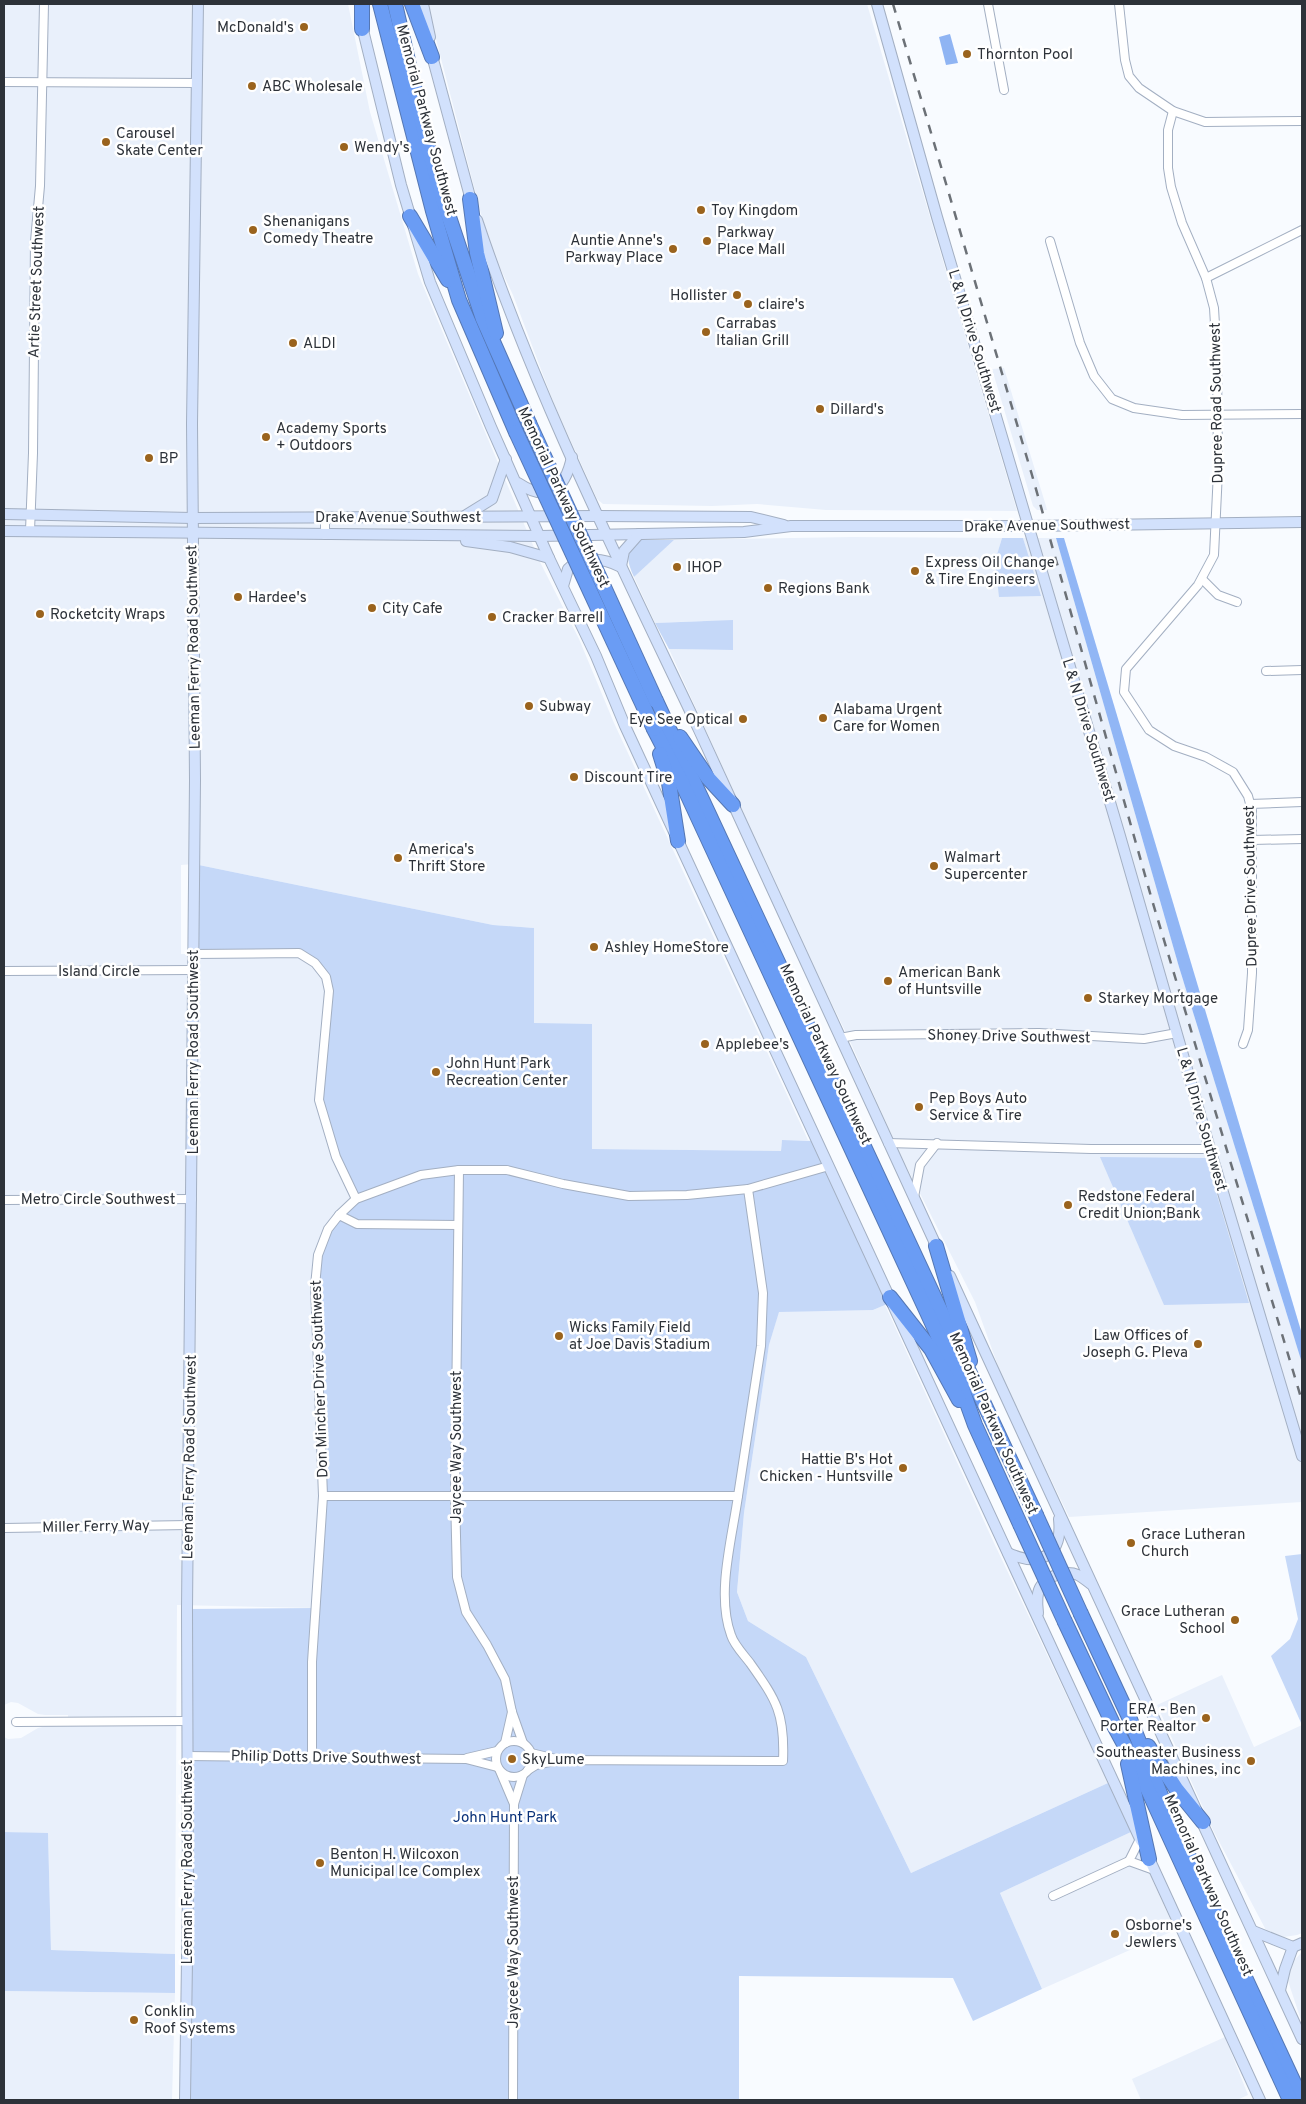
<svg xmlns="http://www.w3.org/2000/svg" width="1306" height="2104" font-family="Overpass,sans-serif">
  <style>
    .built { fill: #e9f0fb }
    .green { fill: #c5d8f8 }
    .forest { fill: #91b6f5 }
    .water { fill: #8fb4f3 }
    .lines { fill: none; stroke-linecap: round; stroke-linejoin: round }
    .street-casing { stroke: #a3afc2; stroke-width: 10 }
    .secondary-casing { stroke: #a3afc2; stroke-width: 12 }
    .highway-casing { stroke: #5577b3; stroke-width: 16 }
    .street { stroke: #fff; stroke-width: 8 }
    .secondary { stroke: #d2e1fc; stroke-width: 10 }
    .highway { stroke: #6a9cf4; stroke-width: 14 }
    .rail { stroke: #6c7177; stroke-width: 2.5; stroke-dasharray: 9 9; stroke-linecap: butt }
    .highway-bridge-casing { stroke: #5577b3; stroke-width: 16; stroke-linecap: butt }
    .highway-bridge { stroke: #6a9cf4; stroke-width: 14 }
    .poi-dot { fill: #9a631d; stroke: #fff; stroke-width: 2 }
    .labels { text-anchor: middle; stroke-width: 5; stroke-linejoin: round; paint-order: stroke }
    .poi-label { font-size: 15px; fill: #2d3239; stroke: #fff; text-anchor: start }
    .street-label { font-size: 15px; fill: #2d3239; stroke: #fff }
    .park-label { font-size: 15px; fill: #0a327a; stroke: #fff }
  </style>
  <rect width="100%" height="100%" fill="#f8fbff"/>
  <g class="built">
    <path d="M 4,4 L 348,4 L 370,112 L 418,274 L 541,564 L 579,639 L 614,723 L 808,1140 L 782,1140 L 781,1151 L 591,1149 L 592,1025 L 534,1024 L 534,928 L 493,925 L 194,864 L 181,865 L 181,954 L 299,953 L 326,977 L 356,1199 L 323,1496 L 316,1608 L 177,1605 L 175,1954 L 51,1950 L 48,1834 L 4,1832 L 4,1737 L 8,1739 L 21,1738 L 38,1728 L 47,1726 L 68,1725 L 68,1715 L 45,1715 L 38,1714 L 18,1703 L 11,1702 L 4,1705 Z"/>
    <path d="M 427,4 L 867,4 L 1017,511 L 826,510 L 757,504 L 712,506 L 603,504 L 597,499 L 554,404 L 513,295 L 489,245 Z"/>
    <path d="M 1004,368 L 1046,506 L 1047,510 L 1037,510 L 1033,506 L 992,369 Z"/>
    <path d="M 852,537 L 1002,538 L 995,561 L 1040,596 L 1023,538 L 1056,538 L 1179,967 L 1302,1363 L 1302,1502 L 1069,1517 L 1002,1377 L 975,1302 L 900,1154 L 849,1039 L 804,947 L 669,649 L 733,650 L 702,621 L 655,623 L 634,577 L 674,540 Z"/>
    <path d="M 885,1305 L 994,1543 L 1108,1783 L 911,1873 L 806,1657 L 748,1621 L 737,1592 L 744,1513 L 769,1345 L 779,1311 L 873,1310 Z"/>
    <path d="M 1222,1675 L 1254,1747 L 1302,1725 L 1302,1933 L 1297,1935 L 1284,1937 L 1267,1932 L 1214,1832 L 1157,1705 Z"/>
    <path d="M 1131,1832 L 1175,1930 L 1042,1989 L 1000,1893 Z"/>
    <path d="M 1302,1952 L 1302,2023 L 1287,1978 L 1287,1968 Z"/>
    <path d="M 4,1991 L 175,1993 L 172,2100 L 4,2100 Z"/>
    <path d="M 1225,2037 L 1248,2095 L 1237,2100 L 1141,2100 L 1132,2079 Z"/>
  </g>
  <g class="green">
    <path d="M 1002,538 L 1023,538 L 1041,596 L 999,597 L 995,561 Z"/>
    <path d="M 641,540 L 674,540 L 634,577 C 627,562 623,547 641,540 Z"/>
    <path d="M 733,620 L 733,650 L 669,649 L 655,623 Z"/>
    <path d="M 194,864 L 493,925 L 534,928 L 534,1023 L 592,1024 L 592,1149 L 781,1151 L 782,1140 L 817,1141 L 892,1302 L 873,1310 L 779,1312 L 769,1345 L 744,1513 L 737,1592 L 748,1621 L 806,1657 L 911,1873 L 1108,1783 L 1131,1832 L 1000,1893 L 1042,1989 L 973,2021 L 953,1978 L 739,1976 L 739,2100 L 185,2100 L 187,1609 L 316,1608 L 323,1496 L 318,1255 L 328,1229 L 356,1199 L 319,1100 L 326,977 L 299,953 L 193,954 Z"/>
    <path d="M 1100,1157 L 1206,1158 L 1249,1303 L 1164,1305 Z"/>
    <path d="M 1302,1554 L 1302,1725 L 1271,1656 L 1290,1639 L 1298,1619 L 1285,1556 Z"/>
    <path d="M 4,1832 L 48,1833 L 51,1950 L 175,1954 L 175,1993 L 4,1991 Z"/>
  </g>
  <path class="forest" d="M 1056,538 L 1064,538 L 1302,1334 L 1302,1363 L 1179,967 Z"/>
  <path class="water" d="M 950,34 L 958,63 L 946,65 L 939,37 Z"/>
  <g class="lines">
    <defs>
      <g id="street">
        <path d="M 988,4 L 1004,90"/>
        <path d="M 1119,4 L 1125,60 L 1129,76 L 1139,88 L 1173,111 L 1205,122 L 1302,121"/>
        <path d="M 4,82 L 197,83"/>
        <path d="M 1173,111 L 1168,130 L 1168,168 L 1171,187 L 1182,223 L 1206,278 L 1214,308 L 1217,358 L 1218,471 L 1214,555 L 1198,585 L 1126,669 L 1124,692 L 1149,730 L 1174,746 L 1206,757 L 1233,772 L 1248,796 L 1252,811 L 1252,973 L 1248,1030 L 1243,1044"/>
        <path d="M 1050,241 L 1080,343 L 1094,376 L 1112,399 L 1134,408 L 1182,415 L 1302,414"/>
        <path d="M 1206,278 L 1302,230"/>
        <path d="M 30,531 L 33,453 L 35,241 L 40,186 L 44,4"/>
        <path d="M 325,535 L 325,518"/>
        <path d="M 1202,579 L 1218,595 L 1237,602"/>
        <path d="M 1266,671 L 1302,670"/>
        <path d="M 1250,804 L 1302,802"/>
        <path d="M 1252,840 L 1302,839"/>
        <path d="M 193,954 L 299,953 L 315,963 L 326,977 L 329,991 L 319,1100 L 336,1157 L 356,1199"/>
        <path d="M 4,971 L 193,970"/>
        <path d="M 840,1038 L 856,1035 L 1039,1033 L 1144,1039 L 1177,1033"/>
        <path d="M 888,1143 L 1091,1149 L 1210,1149"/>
        <path d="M 459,1170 L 455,1495 L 457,1577 L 466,1612 L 487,1645 L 505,1679 L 512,1712 L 523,1743"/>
        <path d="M 914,1197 L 920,1165 L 937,1143"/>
        <path d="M 4,1200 L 192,1199"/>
        <path d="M 339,1215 L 357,1224 L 458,1225"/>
        <path d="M 323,1496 L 738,1496 L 761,1346 L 763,1293 L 748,1189"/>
        <path d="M 4,1528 L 188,1525"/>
        <path d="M 16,1722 L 187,1721"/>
        <circle cx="514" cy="1759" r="18"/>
        <path d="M 505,1743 L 512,1712"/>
        <path d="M 531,1753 L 556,1759"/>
        <path d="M 187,1756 L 466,1759 L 497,1767"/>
        <path d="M 312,1757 L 312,1662 L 323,1496 L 315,1286 L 318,1255 L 328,1229 L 339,1215 L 356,1199 L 421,1175 L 459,1170 L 507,1170 L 563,1184 L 629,1196 L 687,1195 L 748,1189 L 829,1166"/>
        <path d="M 467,1758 L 497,1751"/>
        <path d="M 528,1770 L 536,1765 L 558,1760 L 783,1761 C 785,1714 777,1701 750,1663 C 744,1655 734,1645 731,1635 C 716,1594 732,1539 738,1496"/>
        <path d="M 500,1771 L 514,1804"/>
        <path d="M 1140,1839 L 1129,1861 L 1154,1870"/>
        <path d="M 1053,1896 L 1129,1861"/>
        <path d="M 513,2100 L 514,1804 L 523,1775"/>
      </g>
      <g id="secondary">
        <path d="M 423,4 L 430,37"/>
        <path d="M 877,4 L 937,217 L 1120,836 L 1210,1149 L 1302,1456"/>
        <path d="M 361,22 L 401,185 L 430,282 L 491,427 L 549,558 L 596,656 L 625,726 L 1141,1841"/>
        <path d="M 431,52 L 472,204"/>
        <path d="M 477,220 C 536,396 620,563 699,730 C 780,903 858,1078 939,1252"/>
        <path d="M 518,483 C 548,503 565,490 572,457"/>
        <path d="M 4,514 L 192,518 L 598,516 L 751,517 L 784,525"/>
        <path d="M 463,517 L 492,499 L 506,459"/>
        <path d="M 4,531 L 540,536 L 744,532 L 791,526 L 1029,526 L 1302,522"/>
        <path d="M 466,541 L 510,547 L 549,558"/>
        <path d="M 621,566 L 624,551 L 639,534"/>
        <path d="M 563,586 L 568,569 C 583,554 605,559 621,567"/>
        <path d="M 950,1276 L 1302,2039"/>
        <path d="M 1008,1553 C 1039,1567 1063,1557 1059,1519"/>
        <path d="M 1038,1613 C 1037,1605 1036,1593 1041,1586 C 1049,1575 1066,1570 1078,1575 C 1082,1577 1087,1581 1091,1584"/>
        <path d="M 1147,1854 L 1260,2100"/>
        <path d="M 1253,1931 L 1293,1947 L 1302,1943"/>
        <path d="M 1280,1990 L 1285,1969 L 1293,1947"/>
        <path d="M 185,2100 L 188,1890 L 187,1609 L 195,780 L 192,424 L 198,4"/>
      </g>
      <g id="highway">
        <path d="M 362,4 L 362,29"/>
        <path d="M 380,4 L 433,211 L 459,300 L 516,432"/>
        <path d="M 395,4 L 427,143 L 444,202 L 483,319 L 529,423"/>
        <path d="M 412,4 L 432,57"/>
        <path d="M 470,199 L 477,253 L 496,333"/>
        <path d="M 410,216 L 448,280"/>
        <path d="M 656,701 L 1036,1515"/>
        <path d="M 654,729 L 682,783 L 927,1312 L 962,1389 L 975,1425 L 1020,1524"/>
        <path d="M 680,737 L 708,778 L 733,805"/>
        <path d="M 660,754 L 669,783 L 678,841"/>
        <path d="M 936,1246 L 970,1361"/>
        <path d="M 890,1297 L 931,1349 L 959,1400"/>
        <path d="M 1081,1614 L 1129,1717 L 1164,1803 L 1302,2100"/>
        <path d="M 1065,1622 L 1112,1722 L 1143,1779 L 1290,2100"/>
        <path d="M 1148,1746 L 1177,1790 L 1203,1822"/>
        <path d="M 1128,1764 L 1149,1859"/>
      </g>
    </defs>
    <use href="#street" class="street-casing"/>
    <use href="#secondary" class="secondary-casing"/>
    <use href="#highway" class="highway-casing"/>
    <use href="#street" class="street"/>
    <use href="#secondary" class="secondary"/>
    <use href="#highway" class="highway"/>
    <path class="rail" d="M 893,4 L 1032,475 L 1152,900 L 1302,1401"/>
    <defs>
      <g id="highway-bridge">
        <path d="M 529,423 L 656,701"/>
        <path d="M 516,432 L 654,729"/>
        <path d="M 1036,1515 L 1081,1614"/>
        <path d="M 1020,1524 L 1065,1622"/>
      </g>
    </defs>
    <use href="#highway-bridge" class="highway-bridge-casing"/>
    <use href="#highway-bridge" class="highway-bridge"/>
  </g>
  <g class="poi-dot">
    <circle cx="304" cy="27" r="5"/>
    <circle cx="967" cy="54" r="5"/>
    <circle cx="252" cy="86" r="5"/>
    <circle cx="106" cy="142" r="5"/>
    <circle cx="344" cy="147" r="5"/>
    <circle cx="701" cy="210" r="5"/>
    <circle cx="253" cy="230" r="5"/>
    <circle cx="707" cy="241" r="5"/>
    <circle cx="673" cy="249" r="5"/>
    <circle cx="737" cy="295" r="5"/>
    <circle cx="748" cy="304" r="5"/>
    <circle cx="706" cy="332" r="5"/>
    <circle cx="293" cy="343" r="5"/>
    <circle cx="820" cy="409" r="5"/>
    <circle cx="266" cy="437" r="5"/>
    <circle cx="149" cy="458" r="5"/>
    <circle cx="677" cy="567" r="5"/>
    <circle cx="915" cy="571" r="5"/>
    <circle cx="768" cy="588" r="5"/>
    <circle cx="238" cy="597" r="5"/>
    <circle cx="372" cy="608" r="5"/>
    <circle cx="40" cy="614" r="5"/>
    <circle cx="492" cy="617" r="5"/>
    <circle cx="529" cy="706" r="5"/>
    <circle cx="823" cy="718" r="5"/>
    <circle cx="743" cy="719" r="5"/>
    <circle cx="574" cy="777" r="5"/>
    <circle cx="398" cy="858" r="5"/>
    <circle cx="934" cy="866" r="5"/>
    <circle cx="594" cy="947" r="5"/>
    <circle cx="888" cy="981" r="5"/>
    <circle cx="1088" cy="998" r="5"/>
    <circle cx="705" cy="1044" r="5"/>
    <circle cx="436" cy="1072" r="5"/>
    <circle cx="919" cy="1107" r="5"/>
    <circle cx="1068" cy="1205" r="5"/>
    <circle cx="559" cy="1336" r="5"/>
    <circle cx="1198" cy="1344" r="5"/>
    <circle cx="903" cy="1468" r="5"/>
    <circle cx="1131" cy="1543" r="5"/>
    <circle cx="1235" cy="1620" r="5"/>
    <circle cx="1206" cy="1718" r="5"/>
    <circle cx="512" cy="1759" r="5"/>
    <circle cx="1251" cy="1761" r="5"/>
    <circle cx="320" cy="1863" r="5"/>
    <circle cx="1115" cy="1934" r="5"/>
    <circle cx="134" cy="2020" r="5"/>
  </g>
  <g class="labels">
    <g class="poi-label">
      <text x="294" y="32" text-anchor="end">McDonald's</text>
      <text x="977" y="59">Thornton Pool</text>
      <text x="262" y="91">ABC Wholesale</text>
      <text x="116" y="138">Carousel<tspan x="116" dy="17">Skate Center</tspan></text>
      <text x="354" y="152">Wendy's</text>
      <text x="711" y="215">Toy Kingdom</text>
      <text x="263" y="226">Shenanigans<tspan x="263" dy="17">Comedy Theatre</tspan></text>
      <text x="717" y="237">Parkway<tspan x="717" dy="17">Place Mall</tspan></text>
      <text x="663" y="245" text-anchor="end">Auntie Anne's<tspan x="663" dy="17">Parkway Place</tspan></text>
      <text x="727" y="300" text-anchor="end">Hollister</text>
      <text x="758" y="309">claire's</text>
      <text x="716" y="328">Carrabas<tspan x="716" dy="17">Italian Grill</tspan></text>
      <text x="303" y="348">ALDI</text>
      <text x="830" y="414">Dillard's</text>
      <text x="276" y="433">Academy Sports<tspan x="276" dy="17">+ Outdoors</tspan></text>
      <text x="159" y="463">BP</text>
      <text x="925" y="567">Express Oil Change<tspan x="925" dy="17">&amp; Tire Engineers</tspan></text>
      <text x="687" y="572">IHOP</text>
      <text x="778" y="593">Regions Bank</text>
      <text x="248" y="602">Hardee's</text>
      <text x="382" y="613">City Cafe</text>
      <text x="50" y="619">Rocketcity Wraps</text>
      <text x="502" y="622">Cracker Barrell</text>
      <text x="539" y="711">Subway</text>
      <text x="833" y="714">Alabama Urgent<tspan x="833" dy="17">Care for Women</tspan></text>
      <text x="733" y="724" text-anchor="end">Eye See Optical</text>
      <text x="584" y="782">Discount Tire</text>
      <text x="408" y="854">America's<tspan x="408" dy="17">Thrift Store</tspan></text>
      <text x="944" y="862">Walmart<tspan x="944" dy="17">Supercenter</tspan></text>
      <text x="604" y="952">Ashley HomeStore</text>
      <text x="898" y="977">American Bank<tspan x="898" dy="17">of Huntsville</tspan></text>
      <text x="1098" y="1003">Starkey Mortgage</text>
      <text x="715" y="1049">Applebee's</text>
      <text x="446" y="1068">John Hunt Park<tspan x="446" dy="17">Recreation Center</tspan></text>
      <text x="929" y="1103">Pep Boys Auto<tspan x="929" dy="17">Service &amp; Tire</tspan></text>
      <text x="1078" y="1201">Redstone Federal<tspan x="1078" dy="17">Credit Union;Bank</tspan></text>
      <text x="569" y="1332">Wicks Family Field<tspan x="569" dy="17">at Joe Davis Stadium</tspan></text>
      <text x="1188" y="1340" text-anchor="end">Law Offices of<tspan x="1188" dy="17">Joseph G. Pleva</tspan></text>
      <text x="893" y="1464" text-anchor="end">Hattie B's Hot<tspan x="893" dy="17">Chicken - Huntsville</tspan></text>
      <text x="1141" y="1539">Grace Lutheran<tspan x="1141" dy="17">Church</tspan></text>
      <text x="1225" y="1616" text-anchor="end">Grace Lutheran<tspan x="1225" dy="17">School</tspan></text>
      <text x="1196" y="1714" text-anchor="end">ERA - Ben<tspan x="1196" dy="17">Porter Realtor</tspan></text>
      <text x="1241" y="1757" text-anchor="end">Southeaster Business<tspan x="1241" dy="17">Machines, inc</tspan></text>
      <text x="522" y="1764">SkyLume</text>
      <text x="330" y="1859">Benton H. Wilcoxon<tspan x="330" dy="17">Municipal Ice Complex</tspan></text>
      <text x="1125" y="1930">Osborne's<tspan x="1125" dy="17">Jewlers</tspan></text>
      <text x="144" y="2016">Conklin<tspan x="144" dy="17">Roof Systems</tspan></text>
    </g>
    <g class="street-label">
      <text transform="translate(427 120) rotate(75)" y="5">Memorial Parkway Southwest</text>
      <text transform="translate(36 282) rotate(-88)" y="5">Artie Street Southwest</text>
      <text transform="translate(975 341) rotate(73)" y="5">L &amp; N Drive Southwest</text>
      <text transform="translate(1216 403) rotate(-91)" y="5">Dupree Road Southwest</text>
      <text transform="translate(564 497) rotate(65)" y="5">Memorial Parkway Southwest</text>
      <text x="398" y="522">Drake Avenue Southwest</text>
      <text transform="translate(1047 525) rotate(-1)" y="5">Drake Avenue Southwest</text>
      <text transform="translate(193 647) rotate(-91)" y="5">Leeman Ferry Road Southwest</text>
      <text transform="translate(1089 730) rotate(73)" y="5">L &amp; N Drive Southwest</text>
      <text transform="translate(1250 886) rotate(-91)" y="5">Dupree Drive Southwest</text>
      <text x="99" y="976">Island Circle</text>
      <text transform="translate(1009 1036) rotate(1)" y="5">Shoney Drive Southwest</text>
      <text transform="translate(193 1052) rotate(-90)" y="5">Leeman Ferry Road Southwest</text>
      <text transform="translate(826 1054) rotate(65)" y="5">Memorial Parkway Southwest</text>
      <text transform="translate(1202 1119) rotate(74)" y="5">L &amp; N Drive Southwest</text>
      <text x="98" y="1204">Metro Circle Southwest</text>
      <text transform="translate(319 1379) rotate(-92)" y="5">Don Mincher Drive Southwest</text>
      <text transform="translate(994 1423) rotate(66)" y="5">Memorial Parkway Southwest</text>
      <text transform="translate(456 1447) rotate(-90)" y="5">Jaycee Way Southwest</text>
      <text transform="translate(189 1457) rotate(-89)" y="5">Leeman Ferry Road Southwest</text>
      <text transform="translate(96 1526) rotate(-1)" y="5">Miller Ferry Way</text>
      <text transform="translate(326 1757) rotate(1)" y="5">Philip Dotts Drive Southwest</text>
      <text transform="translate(187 1862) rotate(-90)" y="5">Leeman Ferry Road Southwest</text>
      <text transform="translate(1209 1885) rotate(66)" y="5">Memorial Parkway Southwest</text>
      <text transform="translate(513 1952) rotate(-90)" y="5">Jaycee Way Southwest</text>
    </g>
    <g class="park-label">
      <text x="505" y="1822">John Hunt Park</text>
    </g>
  </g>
  <rect width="1306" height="2104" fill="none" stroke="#2d3239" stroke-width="10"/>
</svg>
